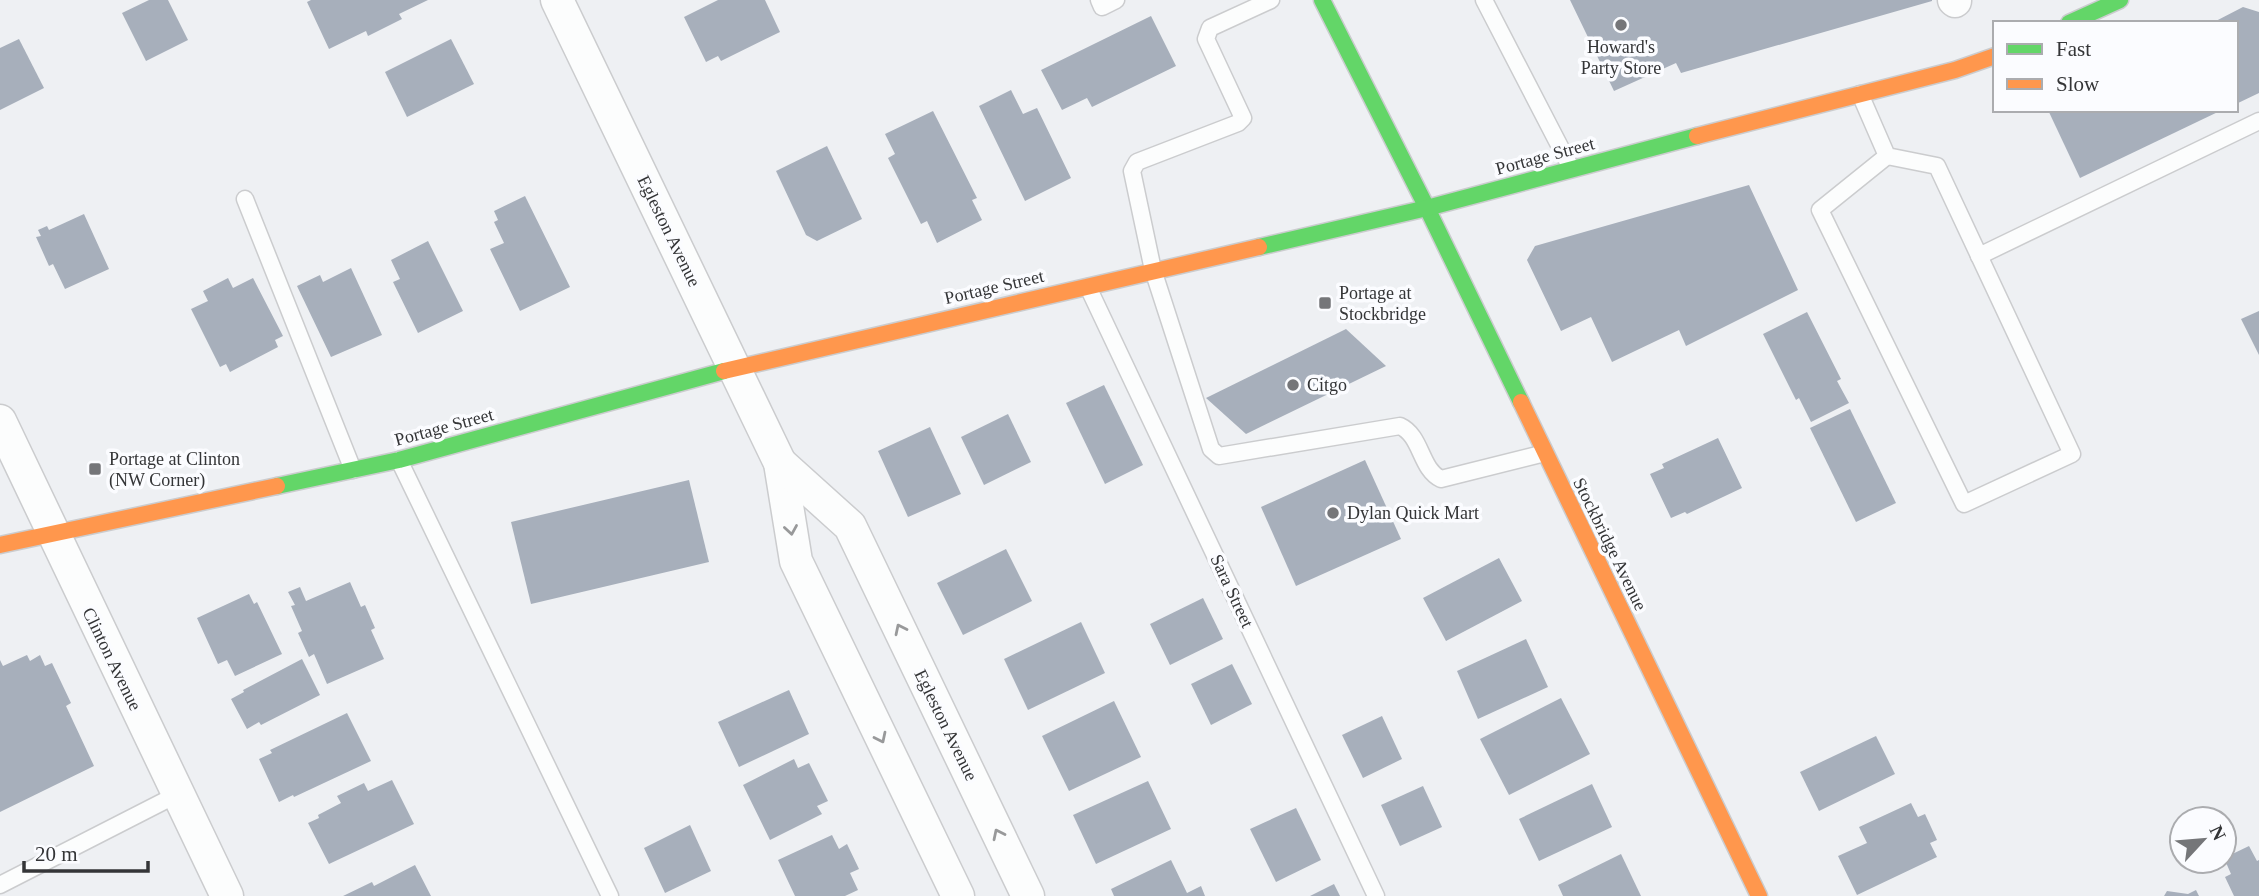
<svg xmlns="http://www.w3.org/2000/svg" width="2259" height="896" font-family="'Times New Roman',serif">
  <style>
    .building { fill: #a7afbb }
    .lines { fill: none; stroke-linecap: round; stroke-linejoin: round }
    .lane-casing { stroke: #cbccce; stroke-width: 19 }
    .street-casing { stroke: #cbccce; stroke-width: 35 }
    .fast-casing { stroke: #cbccce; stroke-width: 19 }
    .slow-casing { stroke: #cbccce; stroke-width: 19 }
    .lane { stroke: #fcfdfd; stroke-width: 16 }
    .street { stroke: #fcfdfd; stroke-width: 32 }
    .fast { stroke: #63d668; stroke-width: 16 }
    .slow { stroke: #ff974d; stroke-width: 16 }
    .oneway { stroke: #98999a }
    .poi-dot { fill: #757679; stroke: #fbfcff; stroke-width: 2.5 }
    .labels { text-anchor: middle; stroke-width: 7; stroke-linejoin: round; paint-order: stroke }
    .poi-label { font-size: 18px; fill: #343537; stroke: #fbfcff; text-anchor: start }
    .street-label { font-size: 18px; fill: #343537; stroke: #fbfcff }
  </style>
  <rect width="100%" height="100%" fill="#eef0f3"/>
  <g class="building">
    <path d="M 149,0 L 168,0 L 188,40 L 146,61 L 122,13 Z"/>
    <path d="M 311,0 L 428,0 L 399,14 L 402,19 L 368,36 L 366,31 L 329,49 L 307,2 Z"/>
    <path d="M 718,0 L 765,0 L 780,32 L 721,61 L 718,56 L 706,62 L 684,17 Z"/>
    <path d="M 1570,0 L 1932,0 L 1932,1 L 1681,73 L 1676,63 L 1614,91 Z"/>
    <path d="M 2243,7 L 2259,12 L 2259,93 L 2236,104 L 2236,23 L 2212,23 Z"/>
    <path d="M 1151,16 L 1176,66 L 1092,107 L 1087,98 L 1062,110 L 1041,70 Z"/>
    <path d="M 19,39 L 44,88 L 0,110 L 0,48 Z"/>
    <path d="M 451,39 L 474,84 L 407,117 L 385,72 Z"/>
    <path d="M 1011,90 L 1023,114 L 1037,108 L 1071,178 L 1025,201 L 979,106 Z"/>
    <path d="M 2048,110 L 2222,110 L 2080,178 Z"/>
    <path d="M 933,111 L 977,198 L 972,200 L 982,220 L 937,243 L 927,221 L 921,224 L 888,158 L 895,154 L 885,134 Z"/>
    <path d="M 827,146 L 862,219 L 817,241 L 806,235 L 776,171 Z"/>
    <path d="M 1749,185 L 1798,290 L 1686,346 L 1679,330 L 1612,362 L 1591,317 L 1561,331 L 1527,260 L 1535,246 Z"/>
    <path d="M 525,196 L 570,287 L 520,311 L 490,249 L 504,243 L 494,222 L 498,220 L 494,211 Z"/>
    <path d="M 84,214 L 109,269 L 65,289 L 53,264 L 49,266 L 36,237 L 41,236 L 38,230 L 47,226 L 49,230 Z"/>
    <path d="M 428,241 L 463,311 L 418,333 L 393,282 L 400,279 L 391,260 Z"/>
    <path d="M 351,268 L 382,335 L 331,357 L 297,286 L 320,275 L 323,282 Z"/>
    <path d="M 228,278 L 233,288 L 253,278 L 283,336 L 275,340 L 278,347 L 230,372 L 226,364 L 220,367 L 191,309 L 208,301 L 203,291 Z"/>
    <path d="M 2259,311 L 2259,355 L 2241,319 Z"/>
    <path d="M 1807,312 L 1841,379 L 1837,381 L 1849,403 L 1811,422 L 1799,398 L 1796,400 L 1763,334 Z"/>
    <path d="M 1346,329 L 1386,366 L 1246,434 L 1206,398 Z"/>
    <path d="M 1104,385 L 1143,465 L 1105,484 L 1066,403 Z"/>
    <path d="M 1850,409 L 1896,503 L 1856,522 L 1810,428 Z"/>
    <path d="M 1008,414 L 1031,462 L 984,485 L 961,437 Z"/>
    <path d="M 930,427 L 961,494 L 908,517 L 878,451 Z"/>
    <path d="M 1718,438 L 1742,488 L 1687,514 L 1685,512 L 1671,518 L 1650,474 L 1664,468 L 1662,464 Z"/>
    <path d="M 1365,460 L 1401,539 L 1296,586 L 1261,507 Z"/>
    <path d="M 689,480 L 709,562 L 531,604 L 511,522 Z"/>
    <path d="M 1006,549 L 1032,601 L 963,635 L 937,583 Z"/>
    <path d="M 1499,558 L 1522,601 L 1446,641 L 1423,598 Z"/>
    <path d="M 350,582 L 361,607 L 365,605 L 375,628 L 371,630 L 384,659 L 327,684 L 314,654 L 309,657 L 298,633 L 302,631 L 291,606 L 295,605 L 288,592 L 300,587 L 306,601 Z"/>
    <path d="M 249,594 L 254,604 L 257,602 L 282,654 L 235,676 L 227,660 L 218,664 L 197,618 Z"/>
    <path d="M 1203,598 L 1223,639 L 1170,665 L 1150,624 Z"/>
    <path d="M 1081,622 L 1105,673 L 1028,710 L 1004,659 Z"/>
    <path d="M 1526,639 L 1548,687 L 1478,719 L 1457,671 Z"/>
    <path d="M 27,655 L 30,661 L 40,655 L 45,666 L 52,663 L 71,703 L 66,706 L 94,766 L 0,812 L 0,660 L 3,666 Z"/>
    <path d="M 302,659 L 320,695 L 261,725 L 259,722 L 247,729 L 231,699 L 244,692 L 243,690 Z"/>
    <path d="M 1232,664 L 1252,704 L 1211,725 L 1191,684 Z"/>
    <path d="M 789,690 L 809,734 L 739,767 L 718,722 Z"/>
    <path d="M 1561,698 L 1590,754 L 1509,795 L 1480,739 Z"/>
    <path d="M 1114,701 L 1141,757 L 1069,791 L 1042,736 Z"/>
    <path d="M 347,713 L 371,761 L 294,797 L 293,795 L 279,802 L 259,759 L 272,753 L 270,750 Z"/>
    <path d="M 1382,716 L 1402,759 L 1363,778 L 1342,735 Z"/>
    <path d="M 1876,736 L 1895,774 L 1819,811 L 1800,772 Z"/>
    <path d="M 794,759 L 798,768 L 809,763 L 828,801 L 817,806 L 822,814 L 770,840 L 743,785 Z"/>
    <path d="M 392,780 L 414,824 L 329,864 L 308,823 L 319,818 L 318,815 L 341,803 L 337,796 L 364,783 L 368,791 Z"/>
    <path d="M 1148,781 L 1171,829 L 1096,864 L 1073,815 Z"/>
    <path d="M 1592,784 L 1612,827 L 1539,861 L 1519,819 Z"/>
    <path d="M 1423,786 L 1442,827 L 1400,846 L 1381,805 Z"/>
    <path d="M 1911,803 L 1918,817 L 1925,814 L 1937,840 L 1930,843 L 1937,857 L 1857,895 L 1838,856 L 1867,843 L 1859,827 Z"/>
    <path d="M 1296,808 L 1321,860 L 1276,882 L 1250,829 Z"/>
    <path d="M 690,825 L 711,871 L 665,893 L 644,848 Z"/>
    <path d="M 832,835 L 839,849 L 847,844 L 859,869 L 850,873 L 858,890 L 845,896 L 795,896 L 778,860 Z"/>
    <path d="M 2249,846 L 2257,861 L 2259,860 L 2259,896 L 2234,896 L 2225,877 L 2231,874 L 2224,858 Z"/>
    <path d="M 1621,854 L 1641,896 L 1563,896 L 1558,885 Z"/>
    <path d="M 1171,860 L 1187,893 L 1201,886 L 1205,896 L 1114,896 L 1111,889 Z"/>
    <path d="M 415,865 L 431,896 L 343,896 L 372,882 L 374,886 Z"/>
    <path d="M 1334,884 L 1340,896 L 1310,896 Z"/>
    <path d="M 2196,890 L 2199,896 L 2164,896 L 2167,891 L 2188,894 Z"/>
  </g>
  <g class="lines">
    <defs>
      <g id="lane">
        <path d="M 1099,0 L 1102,7 L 1116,0"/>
        <path d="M 1271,0 L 1210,28 L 1206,39 L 1243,118 L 1238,123 L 1137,162 L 1132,171 L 1153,270 L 1211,449 L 1219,456 L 1400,426 C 1422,436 1420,469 1441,479 L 1545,453"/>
        <path d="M 1484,0 L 1571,168"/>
        <path d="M 1860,94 L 1887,156 L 1937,166 L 2072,454 L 1964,504 L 1820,210 L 1887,156"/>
        <path d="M 245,199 L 353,470"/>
        <path d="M 1979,256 L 2259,121"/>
        <path d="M 1088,287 L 1376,896"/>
        <path d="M 399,460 L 610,896"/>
        <path d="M 0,885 L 178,794"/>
      </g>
      <g id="street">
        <path d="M 557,0 L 780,463 L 796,561 L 958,896"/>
        <path d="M 1954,0 L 1955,1"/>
        <path d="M 0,421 L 227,896"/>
        <path d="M 780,463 L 850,526 L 1028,896"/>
      </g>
      <g id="fast">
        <path d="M 1322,0 L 1427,208 L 1521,402"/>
        <path d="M 2069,23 L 2120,0"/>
        <path d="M 1259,247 L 1427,208 L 1697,136"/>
        <path d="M 277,486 L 399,460 L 724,371"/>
      </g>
      <g id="slow">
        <path d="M 1697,136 L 1955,70 L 1995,56"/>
        <path d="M 724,371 L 1259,247"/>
        <path d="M 1521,402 L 1759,896"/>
        <path d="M 0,545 L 277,486"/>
      </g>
    </defs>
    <use href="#lane" class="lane-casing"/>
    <use href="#street" class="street-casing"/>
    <use href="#fast" class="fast-casing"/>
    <use href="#slow" class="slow-casing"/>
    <use href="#lane" class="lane"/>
    <use href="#street" class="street"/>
    <use href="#fast" class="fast"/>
    <use href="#slow" class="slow"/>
  </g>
  <defs><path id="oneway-chevron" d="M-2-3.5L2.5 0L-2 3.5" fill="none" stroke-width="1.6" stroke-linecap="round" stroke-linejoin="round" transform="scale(1.75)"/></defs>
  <g class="oneway">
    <use href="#oneway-chevron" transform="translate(791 530) rotate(81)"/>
    <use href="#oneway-chevron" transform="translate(900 629) rotate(-116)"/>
    <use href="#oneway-chevron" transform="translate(881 738) rotate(64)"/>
    <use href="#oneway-chevron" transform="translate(998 834) rotate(-116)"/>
  </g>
  <g class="poi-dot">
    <circle cx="1621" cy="25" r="7"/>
    <rect x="1318" y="296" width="14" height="14" rx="3.5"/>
    <circle cx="1293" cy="385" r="7"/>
    <rect x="88" y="462" width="14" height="14" rx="3.5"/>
    <circle cx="1333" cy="513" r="7"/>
  </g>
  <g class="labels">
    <g class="poi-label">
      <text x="1621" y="53" text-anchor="middle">Howard's<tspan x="1621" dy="21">Party Store</tspan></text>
      <text x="1339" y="299">Portage at<tspan x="1339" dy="21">Stockbridge</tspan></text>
      <text x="1307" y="391">Citgo</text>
      <text x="109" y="465">Portage at Clinton<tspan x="109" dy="21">(NW Corner)</tspan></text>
      <text x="1347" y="519">Dylan Quick Mart</text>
    </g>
    <g class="street-label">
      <text transform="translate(1545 156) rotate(-15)" y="6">Portage Street</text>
      <text transform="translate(669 231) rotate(64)" y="6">Egleston Avenue</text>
      <text transform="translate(994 287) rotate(-13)" y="6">Portage Street</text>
      <text transform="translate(444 427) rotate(-15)" y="6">Portage Street</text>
      <text transform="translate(1610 544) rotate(64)" y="6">Stockbridge Avenue</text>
      <text transform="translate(1232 591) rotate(65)" y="6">Sara Street</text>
      <text transform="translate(112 659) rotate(64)" y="6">Clinton Avenue</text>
      <text transform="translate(946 725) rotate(64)" y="6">Egleston Avenue</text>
    </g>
  </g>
  <rect x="1993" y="21" width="245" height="91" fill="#fbfcff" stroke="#abacaf" stroke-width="2"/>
  <rect x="2007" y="44" width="35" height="10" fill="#63d668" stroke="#abacaf" stroke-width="2"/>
  <text x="2056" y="56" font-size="21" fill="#343537">Fast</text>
  <rect x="2007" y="79" width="35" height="10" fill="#ff974d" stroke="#abacaf" stroke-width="2"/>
  <text x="2056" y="91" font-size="21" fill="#343537">Slow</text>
  <g transform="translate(2203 840) rotate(64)"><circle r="33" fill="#fbfcff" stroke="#abacaf" stroke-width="2"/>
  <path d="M0-5L12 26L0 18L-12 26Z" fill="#757679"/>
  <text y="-10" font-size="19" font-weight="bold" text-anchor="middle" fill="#343537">N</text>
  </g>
  <path d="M24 861v10h124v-10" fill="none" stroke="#343537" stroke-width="3.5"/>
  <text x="35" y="861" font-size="21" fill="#343537" stroke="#fbfcff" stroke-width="5" paint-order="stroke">20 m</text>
</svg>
